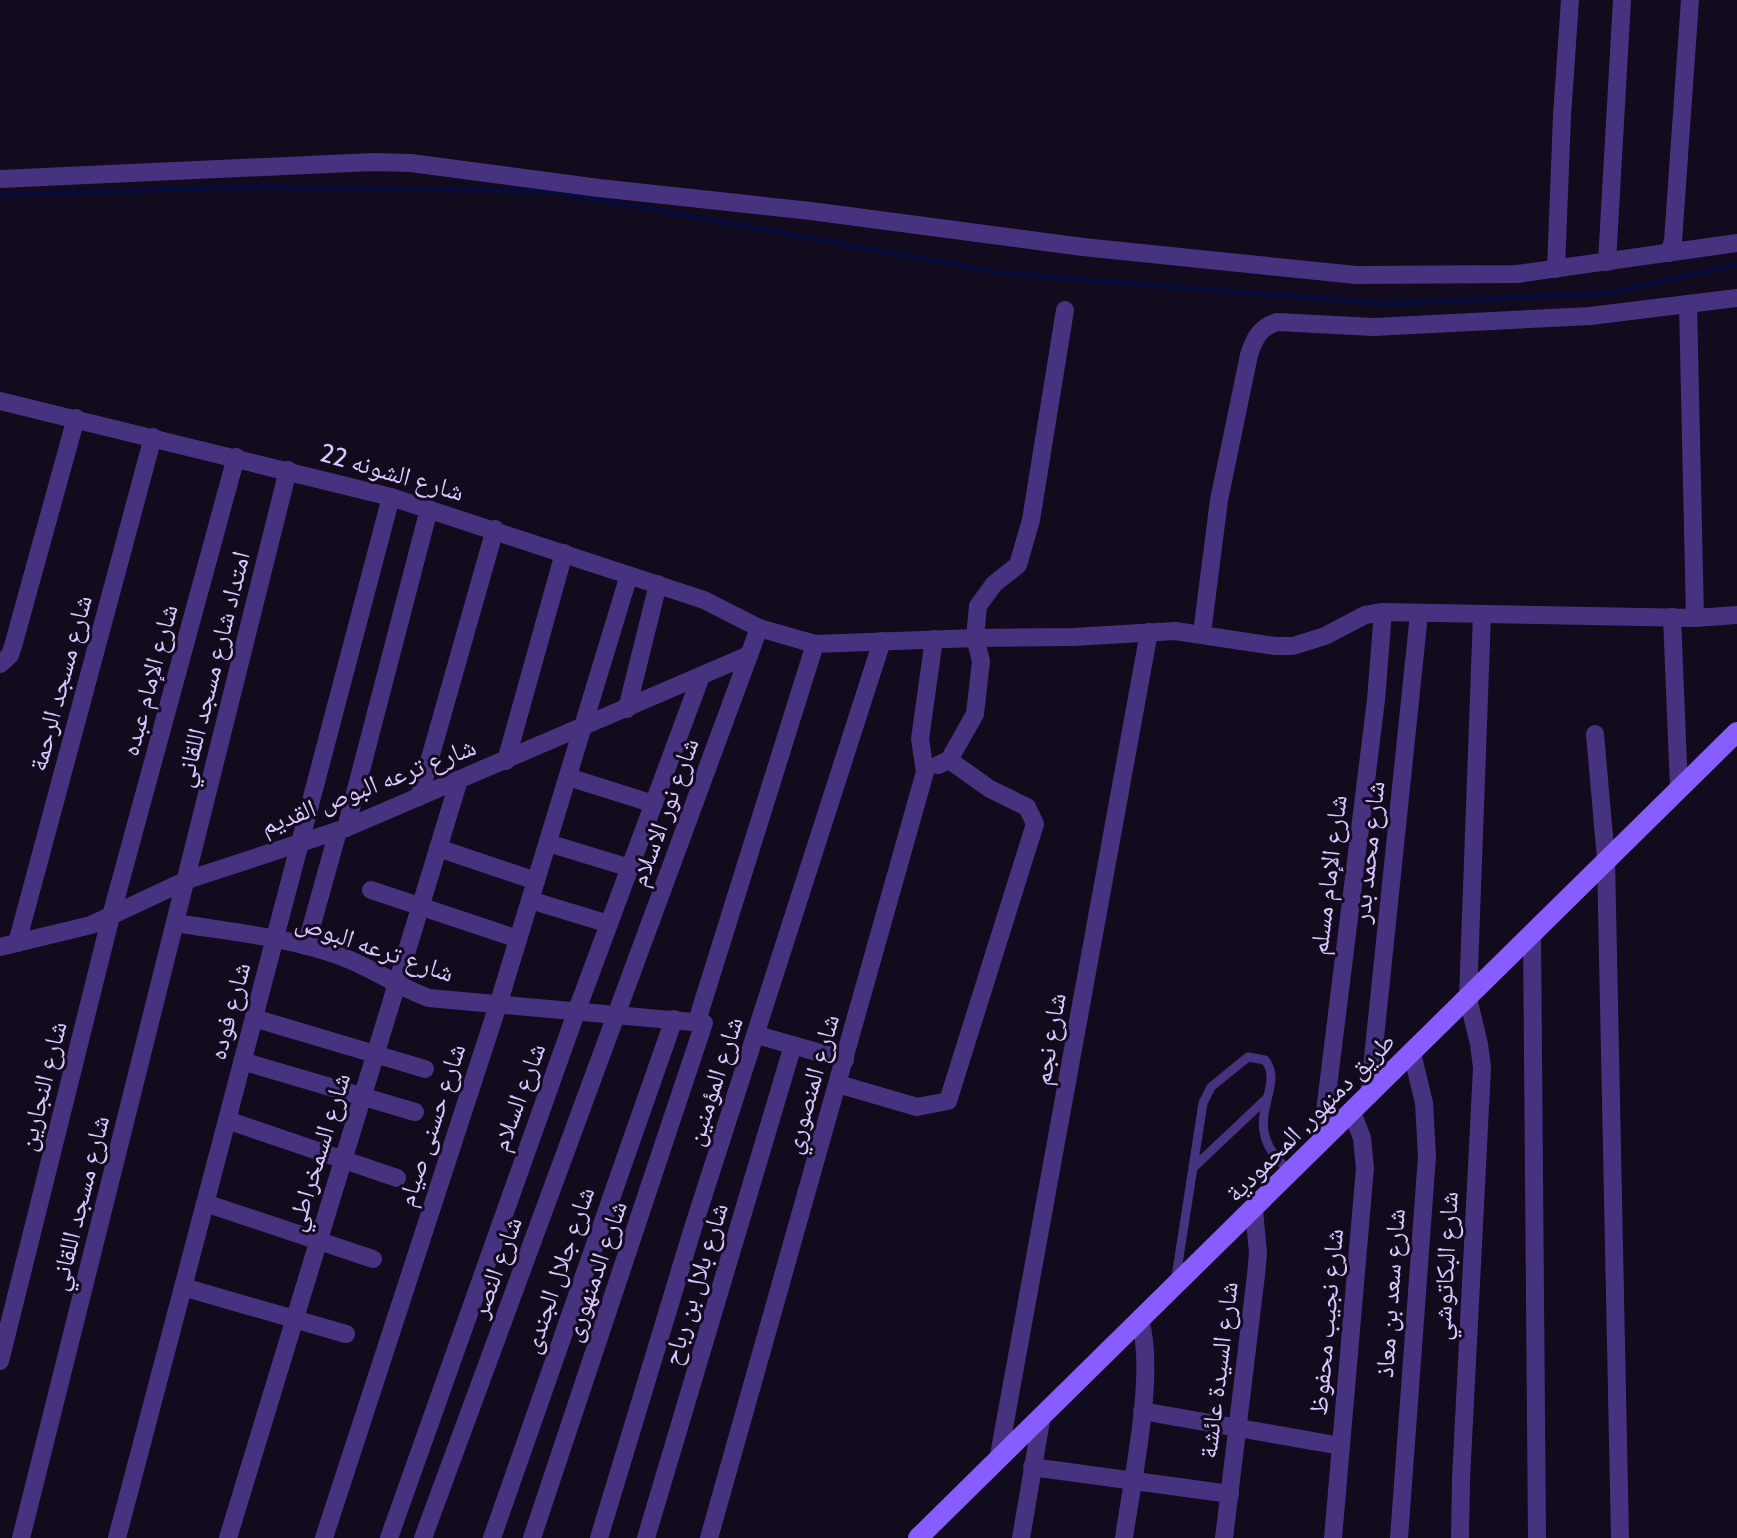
<svg xmlns="http://www.w3.org/2000/svg" width="1737" height="1538" font-family="Cabin,'Noto Naskh Arabic',sans-serif">
  <style>
    .lines { fill: none; stroke-linecap: round; stroke-linejoin: round }
    .stream { stroke: #060c3a; stroke-width: 5 }
    .service { stroke: #47327f; stroke-width: 9 }
    .minor { stroke: #47327f; stroke-width: 18 }
    .secondary { stroke: #875dff; stroke-width: 20 }
    .labels { text-anchor: middle; stroke-width: 6; stroke-linejoin: round; paint-order: stroke }
    .street-label { font-size: 26px; fill: #dac6ff; stroke: #120a1d }
  </style>
  <rect width="100%" height="100%" fill="#120a1d"/>
  <g class="lines">
    <path class="stream" d="M 0,195 L 247,187 L 551,191 L 1002,273 L 1388,304 L 1607,293 L 1737,265"/>
    <g class="service">
      <path d="M 1194,1167 L 1266,1099"/>
      <path d="M 1176,1277 L 1203,1103 L 1211,1087 L 1248,1057 L 1265,1060 C 1288,1089 1233,1125 1291,1172"/>
    </g>
    <g class="minor">
      <path d="M 0,179 L 373,162 L 411,163 L 599,188 L 811,211 L 1083,247 L 1356,275 L 1517,274 L 1737,243"/>
      <path d="M 1669,253 L 1673,241 L 1690,0"/>
      <path d="M 1607,262 L 1622,0"/>
      <path d="M 1556,269 L 1562,116 L 1570,0"/>
      <path d="M 1688,304 L 1695,618"/>
      <path d="M 0,401 L 391,497 L 704,600 L 759,628 L 815,644 L 975,638 L 1073,637 L 1175,631 L 1275,646 L 1293,646 L 1325,636 L 1365,615 L 1383,612 L 1695,618 L 1737,615"/>
      <path d="M 1672,617 L 1679,788"/>
      <path d="M 1202,633 L 1219,500 L 1249,355 C 1254,339 1260,327 1277,322 L 1374,327 L 1590,316 L 1737,298"/>
      <path d="M 0,664 L 10,655 L 13,646 L 76,418"/>
      <path d="M 627,709 L 658,584"/>
      <path d="M 1595,734 L 1606,859 L 1620,1538"/>
      <path d="M 506,761 L 564,553"/>
      <path d="M 938,765 L 949,760 L 975,714 L 981,661 L 975,638 L 978,606 L 994,584 L 1018,565 L 1031,520 L 1065,310"/>
      <path d="M 568,777 L 654,804"/>
      <path d="M 419,797 L 495,529"/>
      <path d="M 346,828 L 429,509"/>
      <path d="M 548,843 L 630,868"/>
      <path d="M 438,848 L 536,881"/>
      <path d="M 371,890 L 518,939"/>
      <path d="M 530,900 L 609,924"/>
      <path d="M 176,923 C 230,932 288,937 340,956 C 371,967 398,987 429,998 L 704,1023 L 532,1538"/>
      <path d="M 1532,933 L 1537,1538"/>
      <path d="M 17,943 L 153,437"/>
      <path d="M 306,946 L 338,831"/>
      <path d="M 0,947 L 91,925 L 187,880 L 346,828 L 749,655"/>
      <path d="M 254,1018 L 425,1069"/>
      <path d="M 697,1021 L 815,644"/>
      <path d="M 757,1035 L 845,1060"/>
      <path d="M 242,1061 L 415,1112"/>
      <path d="M 838,1084 L 917,1107 L 948,1101 L 1035,824 L 1027,807 L 990,789 L 949,760"/>
      <path d="M 1369,1096 L 1419,614"/>
      <path d="M 227,1120 L 397,1178"/>
      <path d="M 1321,1143 L 1376,700 L 1383,612"/>
      <path d="M 205,1203 L 373,1259"/>
      <path d="M 183,1287 L 346,1334"/>
      <path d="M 0,1361 L 111,916 L 236,457"/>
      <path d="M 1142,1411 L 1341,1446"/>
      <path d="M 999,1455 L 1149,632"/>
      <path d="M 1032,1467 L 1230,1494"/>
      <path d="M 21,1538 L 288,470"/>
      <path d="M 117,1538 L 391,497"/>
      <path d="M 228,1538 L 459,780"/>
      <path d="M 324,1538 L 499,1002 L 629,575"/>
      <path d="M 389,1538 L 577,1010 L 701,676"/>
      <path d="M 423,1538 L 759,628"/>
      <path d="M 492,1538 L 674,1019"/>
      <path d="M 599,1538 L 692,1231 L 882,641"/>
      <path d="M 646,1538 L 793,1045"/>
      <path d="M 709,1538 L 925,772 L 920,739 L 934,639"/>
      <path d="M 1021,1538 L 1042,1415"/>
      <path d="M 1124,1538 C 1132,1480 1156,1374 1140,1320"/>
      <path d="M 1224,1538 L 1256,1275 L 1258,1253 L 1254,1209"/>
      <path d="M 1333,1538 L 1365,1168 L 1362,1138 L 1352,1112"/>
      <path d="M 1399,1538 L 1427,1156 L 1424,1103 L 1412,1053"/>
      <path d="M 1460,1538 L 1461,1479 L 1482,1068 L 1479,1044 L 1468,998 L 1482,614"/>
    </g>
    <path class="secondary" d="M 918,1538 L 1737,732"/>
  </g>
  <g class="labels">
    <g class="street-label">
      <text transform="translate(392 472) rotate(16)" y="9">شارع الشونه 22</text>
      <text transform="translate(212 669) rotate(-76)" y="9">امتداد شارع مسجد اللقاني</text>
      <text transform="translate(149 680) rotate(-75)" y="9">شارع الإمام عبده</text>
      <text transform="translate(60 683) rotate(-75)" y="9">شارع مسجد الرحمة</text>
      <text transform="translate(368 786) rotate(-21)" y="9">شارع ترعه البوص القديم</text>
      <text transform="translate(664 812) rotate(-70)" y="9">شارع نور الاسلام</text>
      <text transform="translate(1368 852) rotate(-84)" y="9">شارع محمد بدر</text>
      <text transform="translate(1328 875) rotate(-83)" y="9">شارع الإمام مسلم</text>
      <text transform="translate(375 947) rotate(19)" y="9">شارع ترعه البوص</text>
      <text transform="translate(229 1011) rotate(-75)" y="9">شارع فوده</text>
      <text transform="translate(1049 1039) rotate(-80)" y="9">شارع نجم</text>
      <text transform="translate(714 1081) rotate(-72)" y="9">شارع المؤمنين</text>
      <text transform="translate(811 1084) rotate(-74)" y="9">شارع المنصوري</text>
      <text transform="translate(42 1086) rotate(-76)" y="9">شارع النجارين</text>
      <text transform="translate(518 1097) rotate(-70)" y="9">شارع السلام</text>
      <text transform="translate(1310 1117) rotate(-45)" y="9">طريق دمنهور, المحمودية</text>
      <text transform="translate(431 1125) rotate(-72)" y="9">شارع حسنى صيام</text>
      <text transform="translate(318 1152) rotate(-73)" y="9">شارع السمخراطي</text>
      <text transform="translate(79 1203) rotate(-76)" y="9">شارع مسجد اللقاني</text>
      <text transform="translate(1445 1266) rotate(-87)" y="9">شارع البكاتوشي</text>
      <text transform="translate(496 1267) rotate(-70)" y="9">شارع النصر</text>
      <text transform="translate(558 1270) rotate(-71)" y="9">شارع جلال الجندى</text>
      <text transform="translate(595 1271) rotate(-71)" y="9">شارع الدمنهورى</text>
      <text transform="translate(695 1284) rotate(-73)" y="9">شارع بلال بن رباح</text>
      <text transform="translate(1390 1293) rotate(-86)" y="9">شارع سعد بن معاذ</text>
      <text transform="translate(1326 1322) rotate(-85)" y="9">شارع نجيب محفوظ</text>
      <text transform="translate(1218 1370) rotate(-83)" y="9">شارع السيدة عائشة</text>
    </g>
  </g>
</svg>
